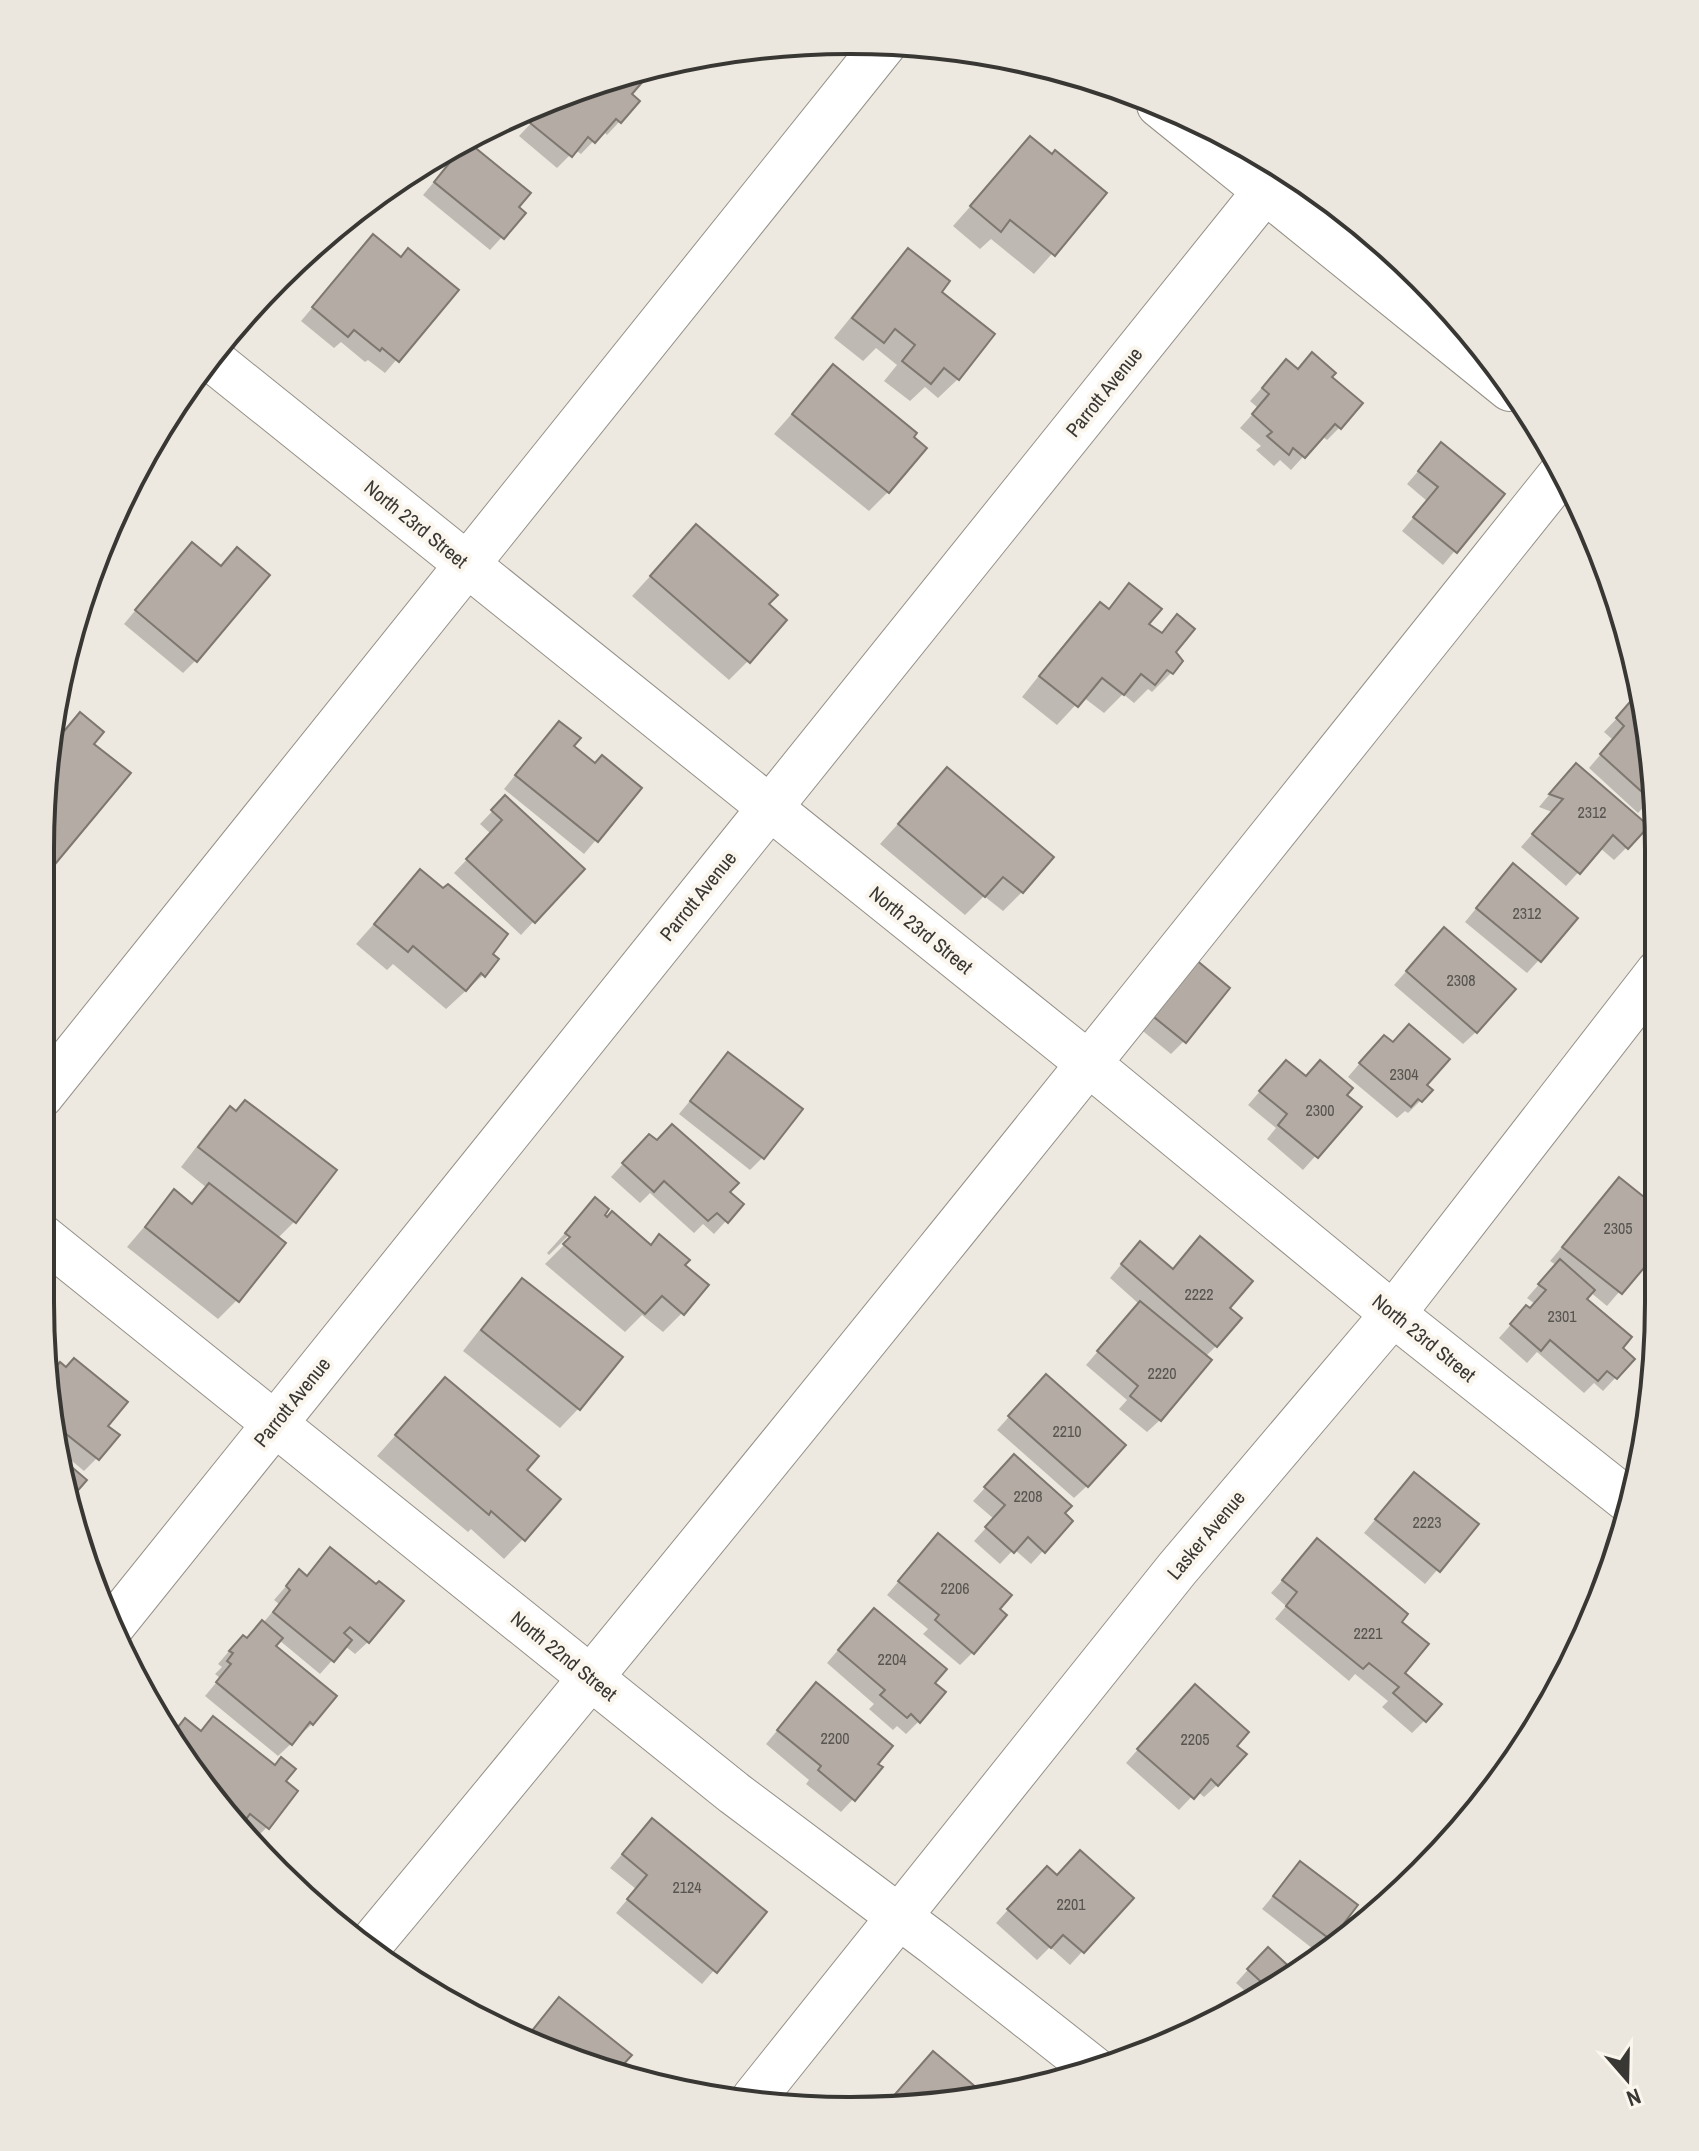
<svg xmlns="http://www.w3.org/2000/svg" width="1699" height="2151" font-family="'Archivo Narrow',sans-serif">
  <style>
    .shadow { fill: #0003 }
    .building { fill: #b3aba4; stroke: #7e7770; stroke-width: 2 }
    .lines { fill: none; stroke-linecap: round; stroke-linejoin: round }
    .minor-casing { stroke: #959188; stroke-width: 46 }
    .minor { stroke: #fff; stroke-width: 44 }
    .labels { text-anchor: middle; stroke-width: 8; stroke-linejoin: round; paint-order: stroke }
    .number-label { font-size: 16px; fill: #58544f }
    .street-label { font-size: 20px; fill: #393733; stroke: #fbf6ed }
    .rim { fill: none; stroke: #393733; stroke-width: 4 }
  </style>
  <rect width="100%" height="100%" fill="#eee9e0"/>
  <g class="shadow">
    <path d="M 647,70 L 630,95 L 637,101 L 619,122 L 607,135 L 603,131 L 581,154 L 575,150 L 557,168 L 519,136 L 534,120 L 525,112 L 590,83 Z"/>
    <path d="M 1030,139 L 1105,194 L 1034,274 L 991,239 L 980,249 L 953,226 Z"/>
    <path d="M 455,157 L 516,207 L 502,237 L 490,250 L 423,195 Z"/>
    <path d="M 373,236 L 401,259 L 456,290 L 385,373 L 368,360 L 365,362 L 341,342 L 334,348 L 301,321 Z"/>
    <path d="M 908,251 L 939,292 L 958,379 L 938,398 L 925,387 L 910,401 L 884,381 L 897,365 L 876,348 L 863,361 L 834,338 L 889,270 Z"/>
    <path d="M 833,367 L 888,492 L 869,511 L 774,434 Z"/>
    <path d="M 1297,371 L 1330,377 L 1340,427 L 1327,440 L 1322,436 L 1291,470 L 1280,460 L 1274,466 L 1256,450 L 1261,446 L 1240,428 L 1258,408 L 1250,401 L 1273,375 Z"/>
    <path d="M 1441,445 L 1502,494 L 1443,565 L 1402,531 L 1427,501 L 1407,484 Z"/>
    <path d="M 696,526 L 767,604 L 748,661 L 729,680 L 632,596 Z"/>
    <path d="M 179,558 L 220,568 L 196,660 L 183,673 L 124,624 Z"/>
    <path d="M 1130,586 L 1146,624 L 1160,634 L 1177,617 L 1171,673 L 1152,692 L 1148,689 L 1134,703 L 1123,694 L 1104,713 L 1083,697 L 1057,725 L 1022,697 L 1081,623 L 1100,604 L 1107,610 Z"/>
    <path d="M 1636,698 L 1657,793 L 1638,813 L 1589,768 L 1613,740 L 1604,732 Z"/>
    <path d="M 547,736 L 571,746 L 595,765 L 639,789 L 584,854 L 504,789 Z"/>
    <path d="M 947,769 L 1022,892 L 1003,911 L 984,896 L 965,915 L 880,844 Z"/>
    <path d="M 1563,778 L 1627,847 L 1614,860 L 1600,848 L 1566,886 L 1521,847 L 1552,812 L 1539,807 Z"/>
    <path d="M 505,798 L 582,869 L 521,935 L 454,873 L 491,834 L 480,824 Z"/>
    <path d="M 420,872 L 490,954 L 483,975 L 446,1009 L 393,964 L 387,970 L 356,944 Z"/>
    <path d="M 1501,878 L 1539,960 L 1527,973 L 1465,922 Z"/>
    <path d="M 1432,942 L 1476,1032 L 1463,1044 L 1394,985 Z"/>
    <path d="M 1176,970 L 1184,1041 L 1171,1054 L 1133,1023 Z"/>
    <path d="M 1371,1050 L 1425,1085 L 1421,1100 L 1408,1113 L 1405,1111 L 1397,1118 L 1348,1077 Z"/>
    <path d="M 729,1054 L 763,1157 L 750,1170 L 679,1114 Z"/>
    <path d="M 1274,1075 L 1305,1078 L 1345,1095 L 1359,1107 L 1303,1170 L 1267,1139 L 1276,1128 L 1248,1105 Z"/>
    <path d="M 230,1109 L 295,1221 L 277,1239 L 237,1300 L 218,1319 L 127,1247 L 174,1192 L 190,1205 L 207,1188 L 181,1167 L 211,1128 Z"/>
    <path d="M 636,1149 L 727,1192 L 726,1221 L 714,1234 L 703,1224 L 694,1233 L 650,1193 L 640,1203 L 611,1177 Z"/>
    <path d="M 1658,1152 L 1659,1167 L 1651,1161 Z"/>
    <path d="M 1619,1180 L 1659,1212 L 1659,1267 L 1655,1270 L 1645,1262 L 1607,1306 L 1590,1292 L 1585,1299 L 1621,1348 L 1633,1359 L 1603,1391 L 1594,1383 L 1584,1393 L 1537,1352 L 1527,1363 L 1499,1338 L 1514,1321 L 1535,1304 L 1527,1298 L 1556,1265 L 1550,1261 Z"/>
    <path d="M 595,1200 L 602,1215 L 682,1265 L 682,1313 L 663,1332 L 642,1315 L 625,1332 L 545,1264 L 571,1238 L 569,1235 L 549,1255 L 547,1253 Z"/>
    <path d="M 1188,1251 L 1228,1308 L 1216,1346 L 1205,1357 L 1160,1420 L 1147,1432 L 1119,1409 L 1127,1400 L 1086,1365 L 1139,1304 L 1110,1278 L 1128,1256 L 1172,1270 Z"/>
    <path d="M 522,1281 L 579,1408 L 560,1428 L 463,1351 L 503,1300 Z"/>
    <path d="M 60,1364 L 106,1426 L 97,1458 L 84,1471 L 60,1451 L 50,1374 Z"/>
    <path d="M 445,1380 L 524,1470 L 523,1539 L 504,1559 L 471,1529 L 468,1532 L 377,1456 Z"/>
    <path d="M 1033,1390 L 1087,1486 L 1074,1498 L 997,1430 Z"/>
    <path d="M 1001,1470 L 1070,1521 L 1031,1564 L 1014,1549 L 1000,1564 L 974,1541 L 994,1519 L 973,1501 Z"/>
    <path d="M 1402,1487 L 1476,1525 L 1425,1584 L 1364,1533 Z"/>
    <path d="M 1317,1541 L 1399,1622 L 1402,1674 L 1425,1720 L 1412,1733 L 1382,1707 L 1388,1701 L 1355,1674 L 1349,1681 L 1275,1619 L 1286,1606 L 1271,1593 Z"/>
    <path d="M 926,1549 L 997,1609 L 973,1652 L 960,1665 L 923,1634 L 928,1629 L 887,1595 Z"/>
    <path d="M 330,1550 L 368,1642 L 355,1654 L 345,1646 L 320,1674 L 279,1640 L 273,1646 L 334,1697 L 312,1724 L 278,1756 L 205,1696 L 220,1678 L 215,1674 L 222,1667 L 218,1664 L 230,1650 L 246,1640 L 263,1623 L 279,1604 L 274,1600 L 287,1585 L 299,1572 L 305,1577 Z"/>
    <path d="M 861,1623 L 932,1683 L 919,1721 L 906,1734 L 897,1726 L 893,1730 L 869,1709 L 874,1704 L 827,1663 Z"/>
    <path d="M 804,1698 L 853,1799 L 841,1812 L 806,1784 L 809,1780 L 766,1744 Z"/>
    <path d="M 1182,1699 L 1234,1746 L 1217,1785 L 1204,1797 L 1197,1791 L 1179,1810 L 1126,1763 Z"/>
    <path d="M 213,1719 L 283,1782 L 267,1827 L 252,1842 L 171,1735 L 185,1721 L 200,1732 Z"/>
    <path d="M 640,1833 L 764,1913 L 702,1984 L 616,1913 L 636,1889 L 610,1868 Z"/>
    <path d="M 1300,1863 L 1330,1939 L 1317,1952 L 1262,1909 Z"/>
    <path d="M 1057,1877 L 1131,1898 L 1070,1965 L 1050,1947 L 1037,1960 L 996,1923 L 1034,1881 Z"/>
    <path d="M 1255,1962 L 1294,1974 L 1256,2001 L 1236,1983 Z"/>
    <path d="M 933,2054 L 980,2094 L 886,2106 L 920,2066 Z"/>
  </g>
  <g class="building">
    <path d="M 649,69 L 652,71 L 632,94 L 640,101 L 621,123 L 616,119 L 595,143 L 588,137 L 572,157 L 530,123 L 545,106 L 543,104 L 590,83 Z"/>
    <path d="M 1030,136 L 1052,154 L 1055,150 L 1107,193 L 1055,256 L 1010,220 L 1001,232 L 970,206 Z"/>
    <path d="M 467,141 L 531,193 L 519,207 L 526,213 L 504,239 L 434,182 Z"/>
    <path d="M 373,234 L 401,257 L 408,248 L 459,290 L 399,362 L 382,348 L 380,351 L 354,330 L 348,337 L 312,307 Z"/>
    <path d="M 908,248 L 950,281 L 942,292 L 995,334 L 959,380 L 944,368 L 931,384 L 902,361 L 915,345 L 895,329 L 884,343 L 852,318 Z"/>
    <path d="M 1312,352 L 1336,373 L 1332,377 L 1363,403 L 1341,429 L 1335,424 L 1305,458 L 1293,448 L 1289,455 L 1267,436 L 1272,432 L 1252,414 L 1269,394 L 1262,388 L 1286,359 L 1298,369 Z"/>
    <path d="M 833,364 L 917,433 L 914,437 L 927,448 L 889,493 L 792,414 Z"/>
    <path d="M 1441,442 L 1505,494 L 1457,553 L 1413,517 L 1438,487 L 1418,471 Z"/>
    <path d="M 696,524 L 778,595 L 769,604 L 787,620 L 750,663 L 650,576 Z"/>
    <path d="M 192,542 L 221,566 L 237,547 L 270,575 L 197,662 L 135,610 Z"/>
    <path d="M 1129,583 L 1162,609 L 1149,624 L 1162,633 L 1177,614 L 1195,629 L 1176,652 L 1183,661 L 1173,674 L 1167,670 L 1155,685 L 1141,674 L 1124,695 L 1102,678 L 1078,707 L 1039,676 L 1100,602 L 1109,609 Z"/>
    <path d="M 1636,695 L 1657,796 L 1652,801 L 1600,754 L 1624,726 L 1616,718 Z"/>
    <path d="M 80,712 L 104,732 L 94,744 L 131,773 L 46,875 L 41,871 L 42,797 L 56,723 L 65,730 Z"/>
    <path d="M 559,721 L 581,738 L 574,746 L 595,763 L 602,755 L 642,788 L 598,842 L 515,775 Z"/>
    <path d="M 1576,763 L 1649,826 L 1628,849 L 1613,835 L 1580,874 L 1532,834 L 1563,799 L 1549,794 Z"/>
    <path d="M 947,767 L 1054,857 L 1023,893 L 1003,877 L 985,897 L 898,824 Z"/>
    <path d="M 505,795 L 585,869 L 535,923 L 466,859 L 502,820 L 491,810 Z"/>
    <path d="M 1513,863 L 1578,918 L 1541,962 L 1476,908 Z"/>
    <path d="M 420,869 L 443,888 L 448,884 L 508,934 L 493,954 L 499,959 L 485,977 L 481,973 L 466,991 L 413,946 L 408,952 L 374,924 Z"/>
    <path d="M 1444,927 L 1516,989 L 1477,1033 L 1406,971 Z"/>
    <path d="M 1189,954 L 1230,988 L 1186,1043 L 1144,1009 Z"/>
    <path d="M 1409,1024 L 1450,1059 L 1427,1085 L 1433,1090 L 1422,1102 L 1418,1099 L 1411,1107 L 1359,1063 L 1384,1035 L 1393,1042 Z"/>
    <path d="M 728,1052 L 803,1109 L 764,1159 L 690,1101 Z"/>
    <path d="M 1286,1060 L 1306,1076 L 1320,1060 L 1353,1088 L 1347,1095 L 1362,1107 L 1318,1158 L 1278,1125 L 1287,1114 L 1259,1091 Z"/>
    <path d="M 245,1100 L 337,1170 L 296,1223 L 198,1147 L 230,1106 L 236,1111 Z"/>
    <path d="M 672,1124 L 739,1183 L 730,1192 L 744,1204 L 728,1223 L 717,1213 L 708,1221 L 664,1181 L 654,1192 L 622,1163 L 649,1134 L 657,1140 Z"/>
    <path d="M 1619,1177 L 1659,1209 L 1659,1250 L 1622,1294 L 1562,1247 Z"/>
    <path d="M 209,1183 L 286,1243 L 239,1302 L 145,1227 L 174,1189 L 192,1204 Z"/>
    <path d="M 595,1197 L 609,1209 L 605,1215 L 607,1217 L 612,1211 L 651,1245 L 659,1234 L 690,1260 L 685,1265 L 709,1285 L 684,1315 L 662,1296 L 645,1314 L 563,1244 L 570,1237 L 565,1233 Z"/>
    <path d="M 1200,1236 L 1253,1281 L 1230,1308 L 1242,1318 L 1217,1347 L 1121,1264 L 1140,1241 L 1173,1269 Z"/>
    <path d="M 1560,1259 L 1595,1290 L 1587,1299 L 1632,1337 L 1623,1348 L 1635,1359 L 1617,1379 L 1607,1371 L 1598,1381 L 1550,1340 L 1541,1351 L 1510,1324 L 1526,1305 L 1530,1308 L 1546,1290 L 1538,1284 Z"/>
    <path d="M 522,1278 L 623,1357 L 580,1410 L 481,1330 Z"/>
    <path d="M 1140,1301 L 1212,1360 L 1161,1421 L 1130,1396 L 1138,1386 L 1097,1351 Z"/>
    <path d="M 74,1358 L 128,1402 L 108,1426 L 120,1435 L 99,1460 L 56,1426 L 50,1374 L 60,1362 L 66,1367 Z"/>
    <path d="M 1046,1374 L 1126,1445 L 1088,1487 L 1008,1416 Z"/>
    <path d="M 445,1377 L 539,1456 L 527,1470 L 561,1499 L 525,1541 L 491,1511 L 489,1515 L 395,1435 Z"/>
    <path d="M 1014,1454 L 1072,1506 L 1065,1513 L 1073,1521 L 1045,1553 L 1028,1537 L 1014,1553 L 985,1527 L 1005,1505 L 984,1487 Z"/>
    <path d="M 60,1457 L 87,1480 L 67,1503 Z"/>
    <path d="M 1414,1472 L 1479,1524 L 1440,1572 L 1375,1519 Z"/>
    <path d="M 938,1533 L 1012,1595 L 1000,1609 L 1007,1615 L 974,1654 L 935,1620 L 939,1615 L 898,1581 Z"/>
    <path d="M 1317,1538 L 1408,1614 L 1402,1622 L 1429,1644 L 1405,1673 L 1442,1704 L 1426,1722 L 1393,1693 L 1399,1687 L 1369,1663 L 1363,1669 L 1286,1606 L 1297,1592 L 1282,1580 Z"/>
    <path d="M 330,1547 L 376,1584 L 379,1581 L 404,1601 L 369,1643 L 350,1627 L 344,1633 L 352,1640 L 334,1662 L 273,1612 L 290,1590 L 286,1586 L 299,1569 L 307,1576 Z"/>
    <path d="M 874,1608 L 947,1669 L 935,1683 L 946,1692 L 920,1723 L 911,1714 L 907,1718 L 880,1695 L 885,1690 L 838,1650 Z"/>
    <path d="M 262,1620 L 283,1638 L 276,1646 L 337,1696 L 313,1725 L 310,1722 L 292,1745 L 216,1682 L 231,1664 L 227,1661 L 233,1653 L 229,1651 L 243,1635 L 247,1638 Z"/>
    <path d="M 816,1682 L 893,1746 L 878,1764 L 883,1767 L 855,1801 L 818,1770 L 821,1766 L 777,1730 Z"/>
    <path d="M 1195,1684 L 1249,1732 L 1237,1746 L 1247,1754 L 1218,1786 L 1211,1779 L 1194,1799 L 1137,1749 Z"/>
    <path d="M 213,1716 L 275,1765 L 281,1757 L 296,1769 L 286,1781 L 298,1791 L 269,1829 L 250,1814 L 243,1823 L 231,1814 L 171,1736 L 185,1718 L 201,1731 Z"/>
    <path d="M 652,1818 L 767,1912 L 717,1973 L 627,1899 L 647,1875 L 622,1854 Z"/>
    <path d="M 1080,1850 L 1134,1898 L 1084,1953 L 1063,1935 L 1051,1948 L 1007,1909 L 1047,1866 L 1057,1875 Z"/>
    <path d="M 1300,1861 L 1358,1905 L 1331,1940 L 1273,1896 Z"/>
    <path d="M 1268,1947 L 1296,1973 L 1267,1994 L 1270,1990 L 1247,1969 Z"/>
    <path d="M 559,1997 L 632,2055 L 621,2067 L 632,2075 L 629,2079 L 527,2037 Z"/>
    <path d="M 933,2051 L 983,2093 L 894,2105 L 889,2101 Z"/>
  </g>
  <g class="lines">
    <defs>
      <g id="minor">
        <path d="M 1159,105 L 1510,389"/>
        <path d="M 210,358 L 1089,1064 L 1393,1314 L 1630,1502"/>
        <path d="M 41,1096 L 886,42"/>
        <path d="M 40,1235 L 734,1793 L 934,1943 L 1094,2069"/>
        <path d="M 114,1624 L 1282,170"/>
        <path d="M 370,1945 C 774,1459 1168,965 1563,471"/>
        <path d="M 754,2098 L 1177,1569 L 1393,1314 L 1658,972"/>
      </g>
    </defs>
    <use href="#minor" class="minor-casing"/>
    <use href="#minor" class="minor"/>
  </g>
  <g class="labels">
    <g class="number-label">
      <text x="1592" y="818">2312</text>
      <text x="1527" y="919">2312</text>
      <text x="1461" y="986">2308</text>
      <text x="1404" y="1080">2304</text>
      <text x="1320" y="1116">2300</text>
      <text x="1618" y="1234">2305</text>
      <text x="1199" y="1300">2222</text>
      <text x="1562" y="1322">2301</text>
      <text x="1162" y="1379">2220</text>
      <text x="1067" y="1437">2210</text>
      <text x="1028" y="1502">2208</text>
      <text x="1427" y="1528">2223</text>
      <text x="955" y="1594">2206</text>
      <text x="1368" y="1639">2221</text>
      <text x="892" y="1665">2204</text>
      <text x="835" y="1744">2200</text>
      <text x="1195" y="1745">2205</text>
      <text x="687" y="1893">2124</text>
      <text x="1071" y="1910">2201</text>
    </g>
    <g class="street-label">
      <text transform="translate(1104 392) rotate(-51)" y="7">Parrott Avenue</text>
      <text transform="translate(416 524) rotate(39)" y="7">North 23rd Street</text>
      <text transform="translate(698 896) rotate(-51)" y="7">Parrott Avenue</text>
      <text transform="translate(921 930) rotate(39)" y="7">North 23rd Street</text>
      <text transform="translate(1424 1338) rotate(39)" y="7">North 23rd Street</text>
      <text transform="translate(292 1402) rotate(-51)" y="7">Parrott Avenue</text>
      <text transform="translate(1206 1535) rotate(-50)" y="7">Lasker Avenue</text>
      <text transform="translate(564 1656) rotate(39)" y="7">North 22nd Street</text>
    </g>
  </g>
  <path d="M0 0H1699V2151H0ZM849 54H850A795 795 0 0 1 1645 849V1302A795 795 0 0 1 850 2097H849A795 795 0 0 1 54 1302V849A795 795 0 0 1 849 54Z" fill="#ebe7de" fill-rule="evenodd"/>
  <path class="rim" d="M849 54H850A795 795 0 0 1 1645 849V1302A795 795 0 0 1 850 2097H849A795 795 0 0 1 54 1302V849A795 795 0 0 1 849 54Z"/>
  <g transform="translate(1627 2079) rotate(160)" stroke="#fbf6ed" stroke-width="6" paint-order="stroke">
  <path d="M0-6L14 30L0 20L-14 30Z" fill="#393733"/>
  <text y="-12" font-size="22" font-weight="bold" text-anchor="middle" fill="#393733">N</text>
  </g>
</svg>
